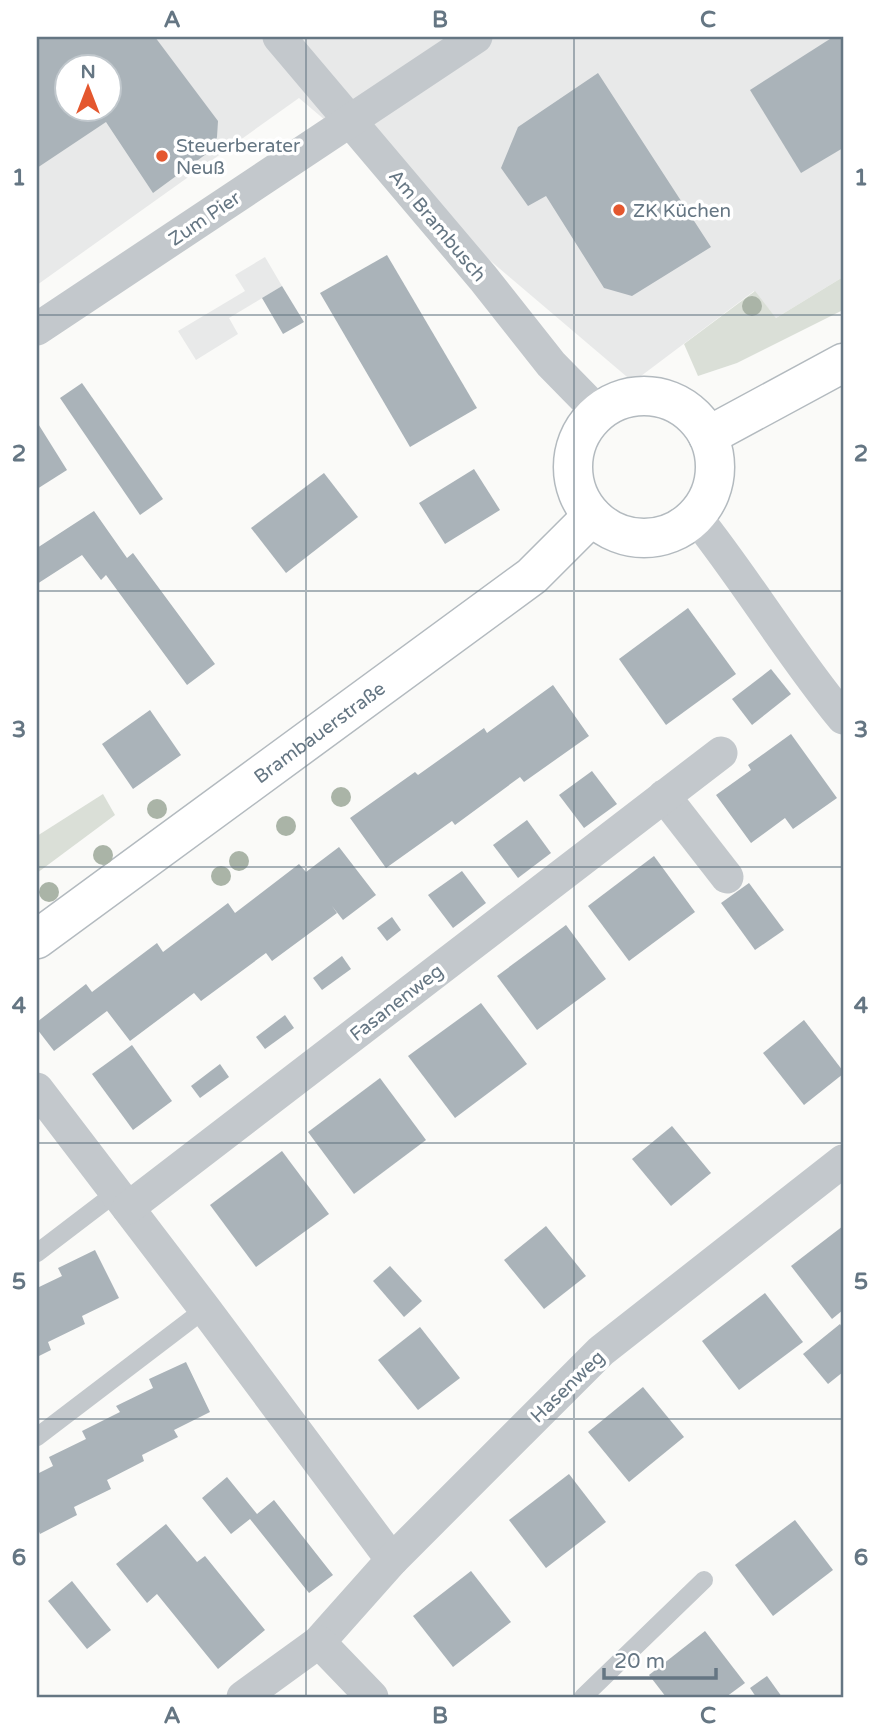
<svg xmlns="http://www.w3.org/2000/svg" width="880" height="1734" font-family="'Varela Round',sans-serif">
  <style>
    .built { fill: #e8e9e9; fill-rule: evenodd }
    .green { fill: #dadfd7 }
    .building { fill: #aab3b9; fill-rule: evenodd }
    .lines { fill: none; stroke-linecap: round; stroke-linejoin: round }
    .secondary-casing { stroke: #b3babf; stroke-width: 41 }
    .service { stroke: #c3c8cc; stroke-width: 18 }
    .minor { stroke: #c3c8cc; stroke-width: 33 }
    .secondary { stroke: #fff; stroke-width: 38 }
    .tree { fill: #aab4a7 }
    .grid { fill: none; stroke: #657683; stroke-width: 2; stroke-opacity: 0.55 }
    .poi-dot { fill: #e4572e; stroke: #fff; stroke-width: 2.5 }
    .labels { text-anchor: middle; stroke-width: 7; stroke-linejoin: round; paint-order: stroke }
    .poi-label { font-size: 19px; fill: #657683; stroke: #fff; text-anchor: start }
    .street-label { font-size: 19px; fill: #657683; stroke: #fff }
    .neatline { fill: none; stroke: #657683; stroke-width: 2.5 }
    .grid-label { font-size: 23px; text-anchor: middle; font-weight: bold; fill: #657683 }
  </style>
  <rect width="100%" height="100%" fill="#fafaf8"/>
  <g class="built">
    <path d="M 37,37 L 843,37 L 843,277 L 776,318 L 754,291 L 633,382 L 299,98 L 37,285 ZM 66,66 L 108,66 L 108,108 L 66,108 Z"/>
    <path d="M 265,257 L 282,286 L 229,318 L 238,334 L 196,360 L 178,331 L 245,291 L 235,275 Z"/>
  </g>
  <g class="green">
    <path d="M 843,277 L 843,310 L 737,363 L 698,376 L 684,344 L 755,291 L 776,318 Z"/>
    <path d="M 103,794 L 115,815 L 37,873 L 37,836 Z"/>
  </g>
  <g class="building">
    <path d="M 37,37 L 155,37 L 218,121 L 217,137 L 213,149 L 153,193 L 106,122 L 37,168 ZM 66,66 L 108,66 L 108,108 L 66,108 Z"/>
    <path d="M 833,37 L 843,37 L 843,148 L 801,173 L 750,90 Z"/>
    <path d="M 598,73 L 711,247 L 632,296 L 604,288 L 546,196 L 528,206 L 501,168 L 518,127 Z"/>
    <path d="M 387,255 L 477,408 L 410,447 L 320,293 Z"/>
    <path d="M 282,286 L 304,322 L 283,334 L 262,298 Z"/>
    <path d="M 82,383 L 163,499 L 140,515 L 60,398 Z"/>
    <path d="M 37,422 L 67,470 L 37,489 Z"/>
    <path d="M 474,469 L 500,510 L 445,544 L 419,503 Z"/>
    <path d="M 324,473 L 358,517 L 286,573 L 251,528 Z"/>
    <path d="M 94,511 L 127,558 L 133,553 L 215,664 L 187,685 L 106,575 L 101,580 L 82,555 L 37,584 L 37,548 Z"/>
    <path d="M 688,608 L 736,674 L 666,725 L 619,659 Z"/>
    <path d="M 771,669 L 791,694 L 752,725 L 732,699 Z"/>
    <path d="M 553,685 L 589,736 L 524,782 L 520,777 L 455,825 L 452,821 L 386,868 L 350,818 L 415,772 L 418,775 L 484,728 L 487,733 Z"/>
    <path d="M 150,710 L 181,755 L 133,789 L 102,744 Z"/>
    <path d="M 791,734 L 837,798 L 793,829 L 785,818 L 751,843 L 716,795 L 751,770 L 748,765 Z"/>
    <path d="M 592,771 L 617,804 L 584,828 L 559,795 Z"/>
    <path d="M 527,820 L 551,853 L 518,878 L 493,845 Z"/>
    <path d="M 339,847 L 376,895 L 343,920 L 332,906 L 337,913 L 272,961 L 266,953 L 201,1001 L 194,993 L 130,1041 L 107,1011 L 54,1051 L 37,1029 L 37,1022 L 86,984 L 92,992 L 157,943 L 163,952 L 228,903 L 235,913 L 299,864 L 306,872 Z"/>
    <path d="M 654,856 L 695,912 L 629,961 L 588,906 Z"/>
    <path d="M 462,871 L 486,903 L 453,928 L 428,895 Z"/>
    <path d="M 749,883 L 784,930 L 755,950 L 721,903 Z"/>
    <path d="M 392,917 L 401,930 L 387,941 L 377,928 Z"/>
    <path d="M 566,925 L 606,979 L 537,1030 L 497,976 Z"/>
    <path d="M 342,956 L 351,969 L 322,990 L 313,978 Z"/>
    <path d="M 481,1003 L 527,1064 L 455,1118 L 408,1056 Z"/>
    <path d="M 285,1015 L 294,1028 L 265,1049 L 256,1037 Z"/>
    <path d="M 804,1020 L 843,1071 L 843,1074 L 804,1105 L 763,1053 Z"/>
    <path d="M 132,1045 L 172,1101 L 133,1130 L 92,1074 Z"/>
    <path d="M 220,1064 L 229,1077 L 200,1098 L 191,1086 Z"/>
    <path d="M 380,1078 L 426,1140 L 354,1194 L 308,1132 Z"/>
    <path d="M 672,1126 L 711,1173 L 671,1206 L 632,1159 Z"/>
    <path d="M 282,1151 L 329,1214 L 256,1267 L 210,1205 Z"/>
    <path d="M 546,1226 L 586,1276 L 544,1309 L 504,1260 Z"/>
    <path d="M 843,1226 L 843,1310 L 832,1319 L 791,1266 Z"/>
    <path d="M 95,1250 L 119,1298 L 82,1316 L 85,1324 L 48,1342 L 51,1350 L 37,1357 L 37,1288 L 62,1276 L 58,1268 Z"/>
    <path d="M 390,1266 L 422,1301 L 404,1317 L 373,1281 Z"/>
    <path d="M 765,1293 L 803,1342 L 739,1390 L 702,1341 Z"/>
    <path d="M 840,1324 L 843,1329 L 843,1372 L 828,1384 L 803,1354 Z"/>
    <path d="M 420,1327 L 460,1378 L 418,1410 L 378,1360 Z"/>
    <path d="M 186,1362 L 210,1412 L 174,1430 L 178,1437 L 142,1455 L 144,1461 L 107,1480 L 111,1489 L 74,1507 L 77,1515 L 40,1534 L 37,1527 L 37,1474 L 53,1466 L 49,1457 L 86,1439 L 82,1431 L 120,1412 L 116,1406 L 153,1388 L 149,1379 Z"/>
    <path d="M 643,1387 L 684,1437 L 629,1482 L 588,1432 Z"/>
    <path d="M 569,1474 L 606,1522 L 546,1568 L 509,1520 Z"/>
    <path d="M 227,1477 L 257,1514 L 274,1500 L 333,1575 L 309,1593 L 250,1519 L 231,1534 L 202,1498 Z"/>
    <path d="M 795,1520 L 833,1570 L 773,1616 L 735,1565 Z"/>
    <path d="M 166,1524 L 197,1562 L 205,1556 L 265,1630 L 218,1669 L 157,1594 L 147,1603 L 116,1564 Z"/>
    <path d="M 471,1571 L 511,1622 L 453,1667 L 413,1616 Z"/>
    <path d="M 72,1581 L 111,1630 L 87,1649 L 48,1601 Z"/>
    <path d="M 705,1631 L 745,1683 L 726,1697 L 666,1697 L 649,1675 Z"/>
    <path d="M 767,1676 L 782,1697 L 756,1697 L 750,1688 Z"/>
  </g>
  <g class="lines">
    <defs>
      <g id="secondary">
        <circle cx="644" cy="467" r="71"/>
        <path d="M 708,436 L 843,363"/>
        <path id="s1" d="M 37,939 L 532,576 L 592,516"/>
      </g>
    </defs>
    <use href="#secondary" class="secondary-casing"/>
    <g class="service">
      <path d="M 37,1253 L 117,1192"/>
      <path d="M 37,1437 L 205,1309"/>
      <path d="M 583,1697 L 704,1580"/>
    </g>
    <g class="minor">
      <path d="M 279,37 L 483,278 L 551,364 L 598,412"/>
      <path d="M 37,329 L 476,37"/>
      <path d="M 695,516 C 747,581 790,654 843,718"/>
      <path d="M 664,796 L 727,877"/>
      <path d="M 37,1089 L 205,1309 L 392,1560"/>
      <path d="M 128,1208 L 721,753"/>
      <path d="M 319,1642 L 392,1560 L 601,1351 L 843,1161"/>
      <path d="M 243,1697 L 319,1642 L 372,1697"/>
    </g>
    <use href="#secondary" class="secondary"/>
  </g>
  <g class="tree">
    <circle cx="752" cy="306" r="10"/>
    <circle cx="341" cy="797" r="10"/>
    <circle cx="157" cy="809" r="10"/>
    <circle cx="286" cy="826" r="10"/>
    <circle cx="103" cy="855" r="10"/>
    <circle cx="239" cy="861" r="10"/>
    <circle cx="221" cy="876" r="10"/>
    <circle cx="49" cy="892" r="10"/>
  </g>
  <path class="grid" d="M 306,37 L 306,1697M 574,37 L 574,1697M 37,315 L 843,315M 37,591 L 843,591M 37,867 L 843,867M 37,1143 L 843,1143M 37,1419 L 843,1419"/>
  <g class="poi-dot">
    <circle cx="162" cy="156" r="7"/>
    <circle cx="619" cy="210" r="7"/>
  </g>
  <g class="labels">
    <g class="poi-label">
      <text x="176" y="152">Steuerberater<tspan x="176" dy="22">Neuß</tspan></text>
      <text x="633" y="217">ZK Küchen</text>
    </g>
    <g class="street-label">
      <text transform="translate(204 218) rotate(-34)" y="7">Zum Pier</text>
      <text transform="translate(438 225) rotate(50)" y="7">Am Brambusch</text>
      <text dy="7" stroke="none"><textPath href="#s1" startOffset="350">Brambauerstraße</textPath></text>
      <text transform="translate(396 1002) rotate(-38)" y="7">Fasanenweg</text>
      <text transform="translate(567 1386) rotate(-44)" y="7">Hasenweg</text>
    </g>
  </g>
  <rect width="880" height="1734" fill="none" stroke="#ffffff" stroke-width="77"/>
  <g transform="translate(88 88)"><circle r="33" fill="#ffffff" stroke="#c1c8cd" stroke-width="2"/>
  <path d="M0-5L12 26L0 18L-12 26Z" fill="#e4572e"/>
  <text y="-10" font-size="19" font-weight="bold" text-anchor="middle" fill="#657683">N</text>
  </g>
  <path d="M604 1668v10h112v-10" fill="none" stroke="#657683" stroke-width="3.5"/>
  <text x="614" y="1668" font-size="21" fill="#657683" stroke="#ffffff" stroke-width="5" paint-order="stroke">20 m</text>
  <rect x="38" y="38" width="804" height="1658" class="neatline"/>
  <g class="grid-label">
    <text x="172" y="27">A</text>
    <text x="440" y="27">B</text>
    <text x="708" y="27">C</text>
    <text x="19" y="185">1</text>
    <text x="861" y="185">1</text>
    <text x="19" y="461">2</text>
    <text x="861" y="461">2</text>
    <text x="19" y="737">3</text>
    <text x="861" y="737">3</text>
    <text x="19" y="1013">4</text>
    <text x="861" y="1013">4</text>
    <text x="19" y="1289">5</text>
    <text x="861" y="1289">5</text>
    <text x="19" y="1565">6</text>
    <text x="861" y="1565">6</text>
    <text x="172" y="1723">A</text>
    <text x="440" y="1723">B</text>
    <text x="708" y="1723">C</text>
  </g>
</svg>
